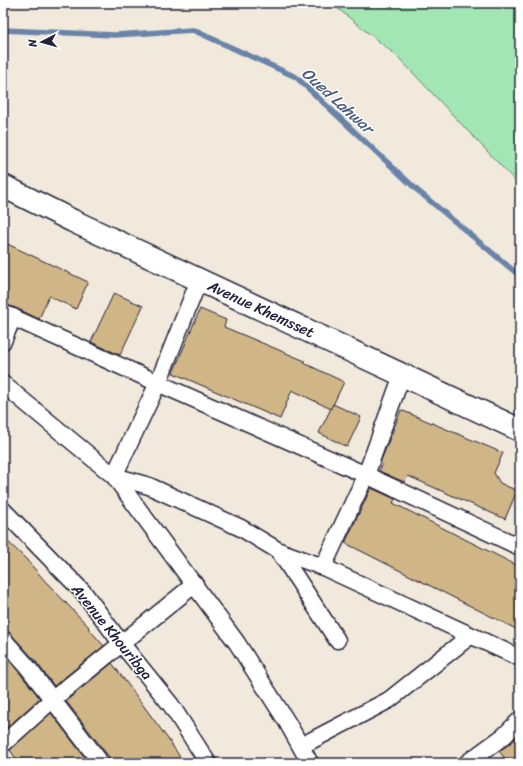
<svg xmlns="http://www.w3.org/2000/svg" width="523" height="766" font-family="Sriracha,sans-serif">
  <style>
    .green { fill: #a2e7b3; stroke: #628477 }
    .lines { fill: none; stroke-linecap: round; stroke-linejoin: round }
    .stream { stroke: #6983a9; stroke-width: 5.5 }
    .building { fill: #d0b586; stroke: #22223b }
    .street-casing { stroke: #22223b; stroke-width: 19 }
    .secondary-casing { stroke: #22223b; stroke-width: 25 }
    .street { stroke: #fff; stroke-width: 16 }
    .secondary { stroke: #fff; stroke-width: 22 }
    .labels { text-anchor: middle; stroke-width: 3; stroke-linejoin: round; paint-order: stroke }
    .street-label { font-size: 15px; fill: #22223b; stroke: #fff }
    .water-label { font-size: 16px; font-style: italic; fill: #4b5b7b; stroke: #fff }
  </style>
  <rect width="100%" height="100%" fill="#f1e9db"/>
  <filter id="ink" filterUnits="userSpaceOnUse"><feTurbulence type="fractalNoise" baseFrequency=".025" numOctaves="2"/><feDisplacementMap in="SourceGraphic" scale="8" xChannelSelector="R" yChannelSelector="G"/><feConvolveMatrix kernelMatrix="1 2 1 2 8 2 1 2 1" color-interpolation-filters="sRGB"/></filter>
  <g filter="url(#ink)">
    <path class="green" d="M 331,3 L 520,3 L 520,186 L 397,56 Z"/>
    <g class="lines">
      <path class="stream" d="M 3,30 L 115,35 L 193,30 L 296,77 L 417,190 L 520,276"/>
    </g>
    <g class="building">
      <path d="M 3,242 L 88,282 L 76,309 L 49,296 L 39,319 L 16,308 L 3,304 Z"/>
      <path d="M 114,293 L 143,306 L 120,355 L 91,342 Z"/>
      <path d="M 200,309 L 226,320 L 224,327 L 305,361 L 304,363 L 344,382 L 331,409 L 292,390 L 280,419 L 173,373 Z"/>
      <path d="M 333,404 L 361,417 L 347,447 L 319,433 Z"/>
      <path d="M 401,410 L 503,453 L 494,473 L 500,483 L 517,491 L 505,519 L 408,476 L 404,482 L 379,471 L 382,464 L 380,463 Z"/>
      <path d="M 371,488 L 395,499 L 393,503 L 520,567 L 520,631 L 345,543 Z"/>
      <path d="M 3,537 L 26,559 L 45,581 L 89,627 L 88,628 L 104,646 L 54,686 L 34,659 L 10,633 L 3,630 Z"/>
      <path d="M 3,653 L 40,698 L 3,731 Z"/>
      <path d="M 112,663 L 168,739 L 184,763 L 110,763 L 109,757 L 66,701 Z"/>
      <path d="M 51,713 L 89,763 L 19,763 L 10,750 Z"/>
      <path d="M 520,733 L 520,763 L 508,763 L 499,751 L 511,743 Z"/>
    </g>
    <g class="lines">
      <defs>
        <g id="street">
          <path d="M 199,280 L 158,383 L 114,476 L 149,486 L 241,528 L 279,551 L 323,567 L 520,658"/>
          <path d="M 3,313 L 169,388 L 366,475 L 520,547"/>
          <path d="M 3,341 L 13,317"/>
          <path d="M 3,384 L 114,476 L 237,643 L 287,722 L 310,763"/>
          <path d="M 3,510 L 84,593 L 121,643 L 171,705 L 208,763"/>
          <path d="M 279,551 L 337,640"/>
          <path d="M 323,567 L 366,475 L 402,375"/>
          <path d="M 3,639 L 26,665 L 101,763"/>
          <path d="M 3,744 L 53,699 L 195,584"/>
          <path d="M 301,746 L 389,700 L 470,636"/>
          <path d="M 467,763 L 504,736 L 520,720"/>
        </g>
        <path id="secondary" d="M 3,186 L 73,221 L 520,430"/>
      </defs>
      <use href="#street" class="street-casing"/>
      <use href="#secondary" class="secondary-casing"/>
      <use href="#street" class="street"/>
      <use href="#secondary" class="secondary"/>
    </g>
  </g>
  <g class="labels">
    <g class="street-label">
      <text transform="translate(261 309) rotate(25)" y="5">Avenue Khemsset</text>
      <text transform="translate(112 632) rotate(51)" y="5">Avenue Khouribga</text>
    </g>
    <g class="water-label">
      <text transform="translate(338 100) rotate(42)" y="6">Oued Lahwar</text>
    </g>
  </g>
  <rect width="523" height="766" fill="none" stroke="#fff" stroke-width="16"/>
  <rect x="8" y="8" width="507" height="750" fill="none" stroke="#22223b" stroke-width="1.5" filter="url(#ink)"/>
  <g transform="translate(42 42) rotate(264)" stroke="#ffffff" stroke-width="3" paint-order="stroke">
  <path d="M0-3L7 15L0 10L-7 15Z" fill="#22223b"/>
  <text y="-6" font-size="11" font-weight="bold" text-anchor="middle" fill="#22223b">N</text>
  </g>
</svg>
